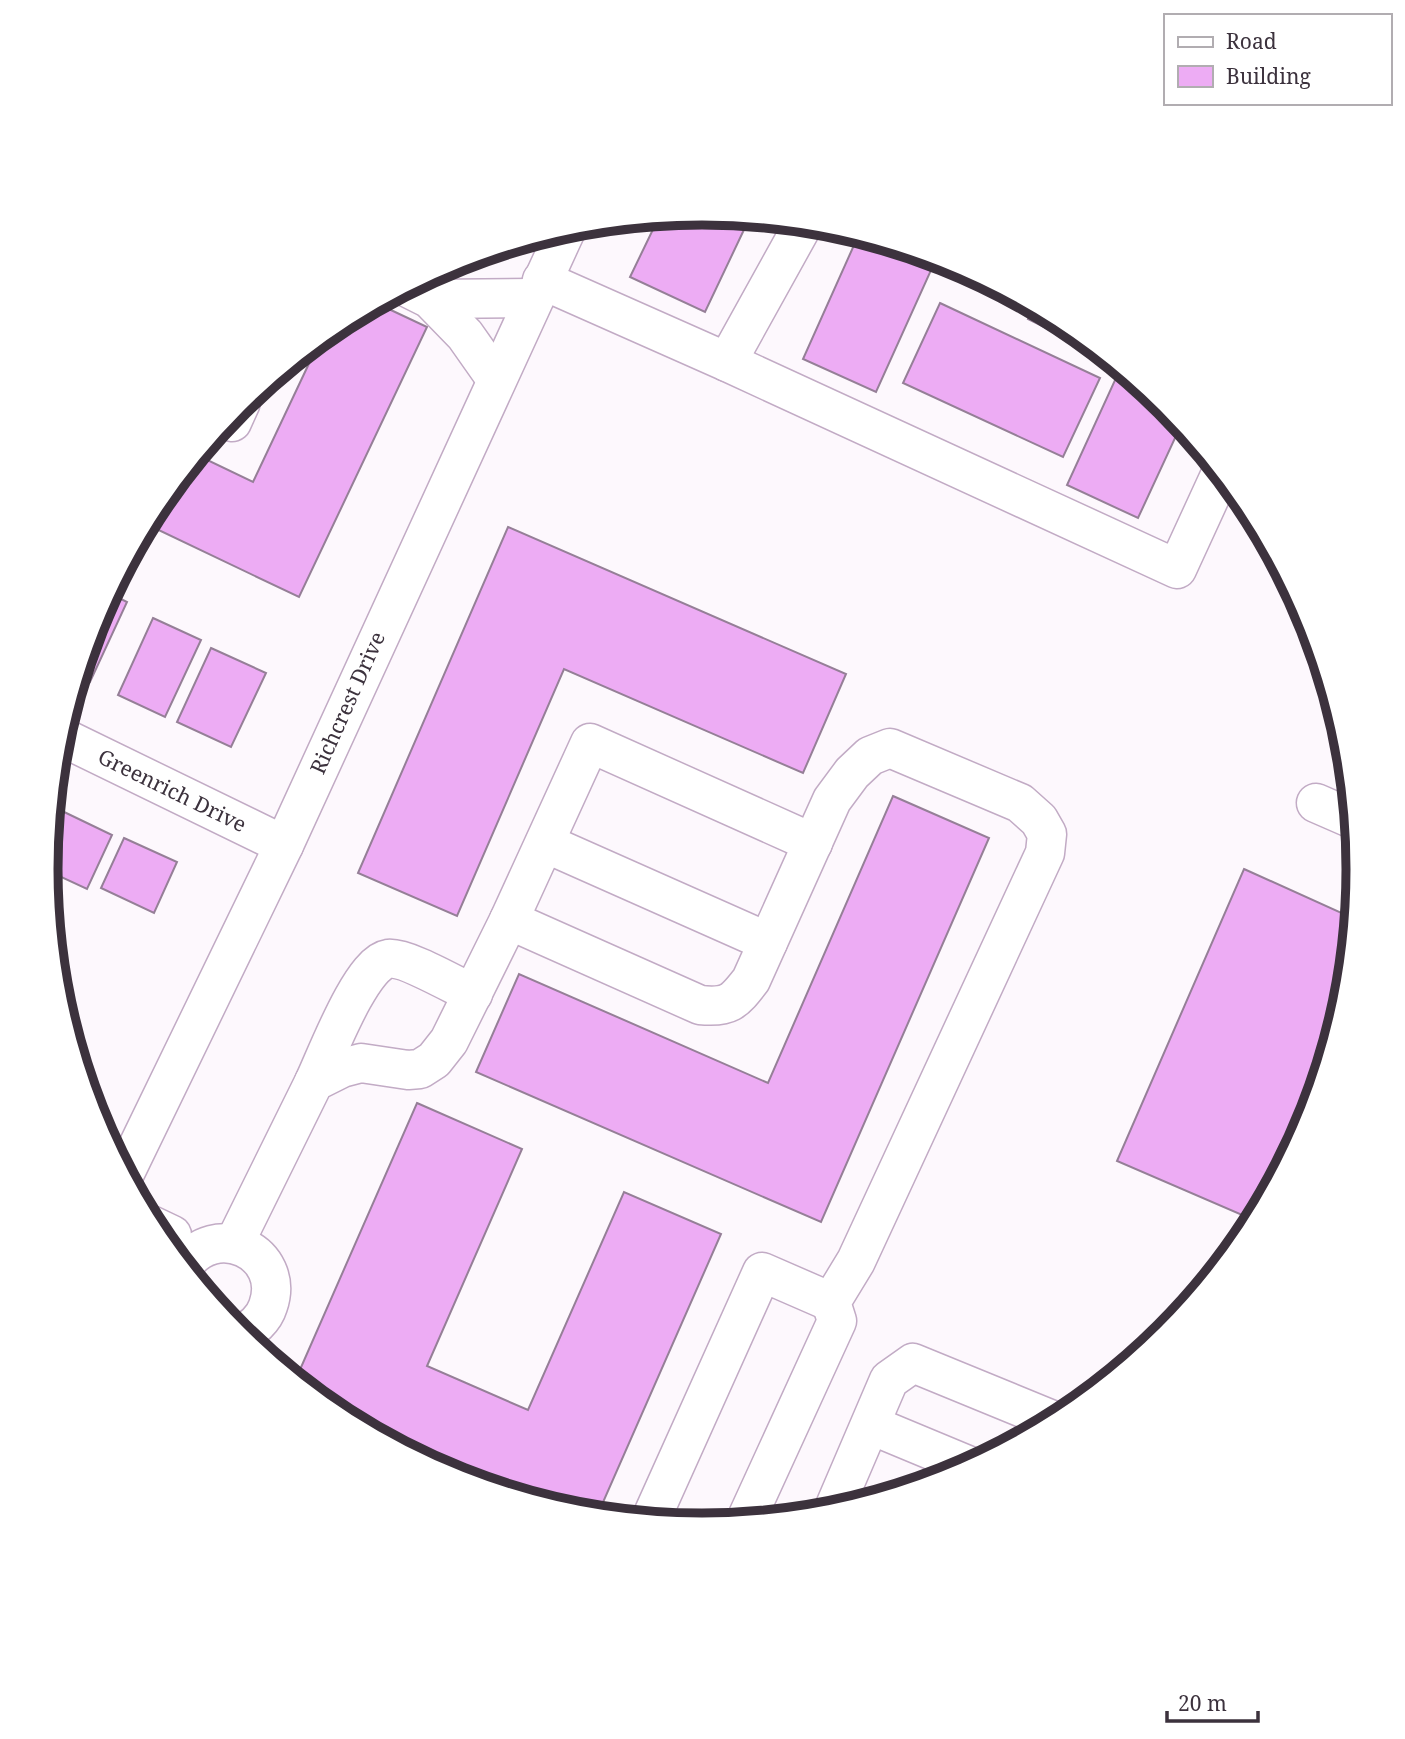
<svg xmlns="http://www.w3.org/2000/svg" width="1405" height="1739" font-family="'Noto Serif',serif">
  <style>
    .building { fill: #edacf4; stroke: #957f97; stroke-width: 2 }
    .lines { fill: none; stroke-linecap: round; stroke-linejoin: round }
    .minor-casing { stroke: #c2abc5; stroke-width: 41 }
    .minor { stroke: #fff; stroke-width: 38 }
    .labels { text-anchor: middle; stroke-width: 5; stroke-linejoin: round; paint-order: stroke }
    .street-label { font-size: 21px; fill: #3c323d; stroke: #fff }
    .rim { fill: none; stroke: #3c323d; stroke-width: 9 }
  </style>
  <rect width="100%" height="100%" fill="#fdf8fd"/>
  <g class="building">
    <path d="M 703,213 L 750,217 L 705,312 L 630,277 L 659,217 Z"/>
    <path d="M 859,234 L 937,257 L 876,392 L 803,359 Z"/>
    <path d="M 376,303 L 427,327 L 299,597 L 146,524 L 156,504 L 197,455 L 253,482 L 322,336 L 338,323 Z"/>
    <path d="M 940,303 L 1100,378 L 1063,457 L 903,383 Z"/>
    <path d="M 1034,306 L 1068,323 L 1103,352 L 1101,355 L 1028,319 Z"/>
    <path d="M 1121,367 L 1167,405 L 1182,423 L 1138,518 L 1067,485 Z"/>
    <path d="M 508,527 L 846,674 L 803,773 L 564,669 L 457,916 L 358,873 Z"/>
    <path d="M 109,593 L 127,602 L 90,682 L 78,676 L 96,618 Z"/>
    <path d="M 153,618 L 201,640 L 165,717 L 118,695 Z"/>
    <path d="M 211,648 L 266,673 L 231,747 L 177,722 Z"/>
    <path d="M 893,796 L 989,838 L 821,1222 L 476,1072 L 519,974 L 768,1083 Z"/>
    <path d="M 60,810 L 112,835 L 87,889 L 46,870 L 49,833 Z"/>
    <path d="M 124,838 L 177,862 L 154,913 L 101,888 Z"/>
    <path d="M 1244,869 L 1355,919 L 1347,998 L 1309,1121 L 1256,1221 L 1117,1161 Z"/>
    <path d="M 417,1103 L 522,1149 L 427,1366 L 528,1410 L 624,1192 L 721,1234 L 597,1516 L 574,1514 L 451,1476 L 337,1416 L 295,1381 Z"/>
  </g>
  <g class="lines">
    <defs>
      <g id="minor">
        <path d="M 542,280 L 727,362 L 1177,569 L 1222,471"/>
        <path d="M 406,287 L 430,299 L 465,335 L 496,379"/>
        <path d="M 430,299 L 533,298"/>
        <path d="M 727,362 L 804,223"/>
        <path d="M 226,419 L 232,422 L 241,402"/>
        <path d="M 60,736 L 284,845"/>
        <path d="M 1316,803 L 1355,820"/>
        <path d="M 545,843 L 768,942"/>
        <path d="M 509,920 L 590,743 L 813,843"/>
        <path d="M 314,1082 C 326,1057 361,963 388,959 C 404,956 456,986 473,994"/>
        <path d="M 124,1175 L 284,845 L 567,228"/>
        <path d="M 151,1225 L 172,1235 L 171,1252"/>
        <path d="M 234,1244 L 314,1082 L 342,1068 L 361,1063 L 408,1070 L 420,1069 L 434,1060 L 449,1041 L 509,920 L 700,1005 C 729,1008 734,1002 751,980 L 832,800 L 852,773 L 870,756 L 890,748 L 1020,803 L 1039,820 L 1047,834 L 1045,853 L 856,1261 L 831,1302 L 837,1321 L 745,1522"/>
        <path d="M 183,1267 C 214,1218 287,1252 268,1306 C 264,1319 252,1330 239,1335"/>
        <path d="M 871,1425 L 972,1467"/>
        <path d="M 832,1513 L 889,1380 L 913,1363 L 1057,1422"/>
        <path d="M 650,1521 L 762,1272 L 831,1302"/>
      </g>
    </defs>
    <use href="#minor" class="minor-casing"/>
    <use href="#minor" class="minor"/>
  </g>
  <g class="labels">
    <g class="street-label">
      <text transform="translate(348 703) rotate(-66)" y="7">Richcrest Drive</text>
      <text transform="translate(172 791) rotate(26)" y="7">Greenrich Drive</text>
    </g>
  </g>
  <path d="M0 0H1405V1739H0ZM58 869a644 644 0 1 1 1288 0a644 644 0 1 1-1288 0Z" fill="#fff" fill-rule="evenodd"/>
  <path class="rim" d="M58 869a644 644 0 1 1 1288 0a644 644 0 1 1-1288 0Z"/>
  <rect x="1164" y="14" width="228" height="91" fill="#ffffff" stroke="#b1adb1" stroke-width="2"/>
  <rect x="1178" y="37" width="35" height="10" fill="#ffffff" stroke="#b1adb1" stroke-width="2"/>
  <text x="1226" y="49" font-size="21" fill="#3c323d">Road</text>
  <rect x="1178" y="66" width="35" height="21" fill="#edacf4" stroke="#b1adb1" stroke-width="2"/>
  <text x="1226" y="84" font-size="21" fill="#3c323d">Building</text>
  <path d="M1167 1711v10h91v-10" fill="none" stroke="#3c323d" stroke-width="3.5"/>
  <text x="1178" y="1711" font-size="21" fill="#3c323d" stroke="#ffffff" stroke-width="5" paint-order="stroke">20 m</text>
</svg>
